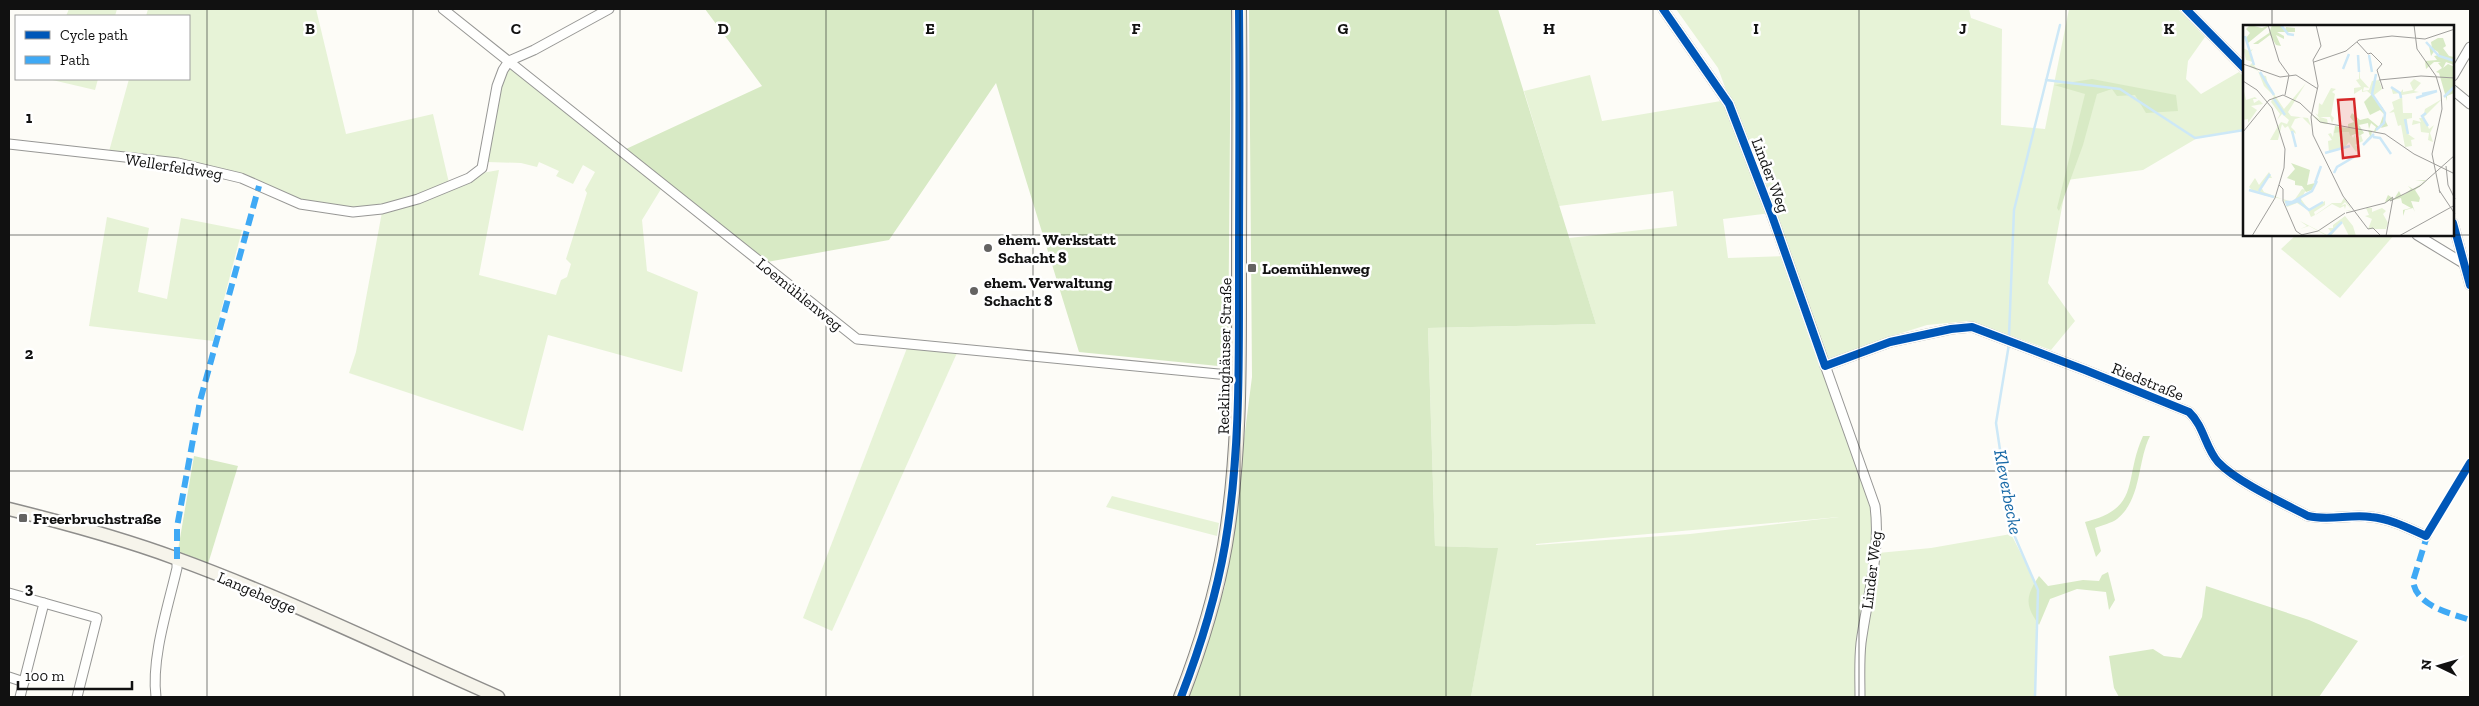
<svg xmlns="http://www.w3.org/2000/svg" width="2479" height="706" font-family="'Zilla Slab',serif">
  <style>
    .green { fill: #e7f3d7; fill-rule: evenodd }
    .forest { fill: #d8eac5 }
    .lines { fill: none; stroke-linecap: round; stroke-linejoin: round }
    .stream { stroke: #cde8f7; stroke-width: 2.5 }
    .street-casing { stroke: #979795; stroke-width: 11 }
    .secondary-casing { stroke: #8e8d8b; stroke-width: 15 }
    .primary-casing { stroke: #858482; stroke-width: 16 }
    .street { stroke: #fffffe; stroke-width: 9 }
    .secondary { stroke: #f6f4eb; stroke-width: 12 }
    .primary { stroke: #ede9dc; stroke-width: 14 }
    .quiet { stroke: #3fa9f5; stroke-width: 6; stroke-dasharray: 12 6; stroke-linecap: butt }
    .cycleway-casing { stroke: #fff; stroke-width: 11 }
    .cycleway { stroke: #0057b8; stroke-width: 8 }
    .grid { fill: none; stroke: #111; stroke-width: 1; stroke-opacity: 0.55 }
    .poi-dot { fill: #646362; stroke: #fff; stroke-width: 2 }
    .labels { text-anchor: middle; stroke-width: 5; stroke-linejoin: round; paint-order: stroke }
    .street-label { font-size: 16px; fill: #111; stroke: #fff }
    .poi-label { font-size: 16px; font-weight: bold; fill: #111; stroke: #fff; text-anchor: start }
    .water-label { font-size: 18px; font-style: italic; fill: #1768a6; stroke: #fff }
    .inset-river { fill: none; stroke: #cde8f7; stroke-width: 2.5 }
    .inset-road { fill: none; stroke: #9f9e9b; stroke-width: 1 }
    .view { fill: #d62828; fill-opacity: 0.15; stroke: #d62828; stroke-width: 2.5 }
    .inset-edge { fill: none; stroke: #111; stroke-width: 2.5 }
    .grid-label { font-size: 16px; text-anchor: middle; font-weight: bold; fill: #111; stroke: #fff; stroke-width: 5; stroke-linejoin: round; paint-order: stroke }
  </style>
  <rect width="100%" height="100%" fill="#fdfcf7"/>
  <g class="green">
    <path d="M 69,9 L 117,9 L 115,16 L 66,16 Z"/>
    <path d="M 148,9 L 316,9 L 346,134 L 433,114 L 449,183 L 446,188 L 353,212 L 300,204 L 241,178 L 108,155 L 129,79 L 189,79 L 189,16 L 146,16 Z"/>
    <path d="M 1676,9 L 1969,9 L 1971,18 L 2002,29 L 2001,125 L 2045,129 L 2069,9 L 2178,9 L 2205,37 L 2188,61 L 2186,79 L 2201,94 L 2239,72 L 2244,77 L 2244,129 L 2199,137 L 2143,170 L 2067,180 L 2048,283 L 2075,321 L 2051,350 L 1969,321 L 1927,325 L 1892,336 L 1826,362 L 1771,213 L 1723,219 L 1728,258 L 1786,256 L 1876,513 L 1861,645 L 1860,697 L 1471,697 L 1497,548 L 1435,546 L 1428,328 L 1596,324 L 1569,238 L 1677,226 L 1673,191 L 1559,206 L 1524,91 L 1590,75 L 1602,121 L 1727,100 L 1762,189 L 1718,68 ZM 1839,517 L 1690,534 L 1536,545 L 1536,544 Z"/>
    <path d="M 513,68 L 661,189 L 642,220 L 647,271 L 698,292 L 682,372 L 548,335 L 523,431 L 349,373 L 356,352 L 382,212 L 482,173 L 499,170 L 479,275 L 556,295 L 561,280 L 567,277 L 571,264 L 566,259 L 587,193 L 585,190 L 595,172 L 583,165 L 573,184 L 556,176 L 559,171 L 539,162 L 537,167 L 521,163 L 488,162 L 501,87 L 505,73 Z"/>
    <path d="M 48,79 L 98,79 L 95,90 Z"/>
    <path d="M 107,217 L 149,228 L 138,292 L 167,299 L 181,218 L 242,230 L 213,341 L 89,326 Z"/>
    <path d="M 2296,235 L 2394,235 L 2340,298 L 2281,249 Z"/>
    <path d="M 907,348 L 957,353 L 832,631 L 803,618 Z"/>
    <path d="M 1112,496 L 1219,523 L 1217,536 L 1106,507 Z"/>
    <path d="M 2011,534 L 2037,585 L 2035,697 L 1862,697 L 1862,658 L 1878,553 L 1931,548 Z"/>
  </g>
  <g class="forest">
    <path d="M 705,9 L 1231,9 L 1228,367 L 1079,352 L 996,83 L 889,240 L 767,262 L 626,149 L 762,86 Z"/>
    <path d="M 1249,9 L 1498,9 L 1596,324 L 1428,328 L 1435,546 L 1498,548 L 1471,697 L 1188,697 L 1225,586 L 1252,377 Z"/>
    <path d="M 2092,79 L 2176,95 L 2178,111 L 2146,113 L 2135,95 L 2117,96 L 2112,89 L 2097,94 L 2083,145 L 2059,211 L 2057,208 L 2085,94 L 2054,85 Z"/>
    <path d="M 2143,436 L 2150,436 C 2137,462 2142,499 2117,519 C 2112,523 2102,525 2095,528 L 2101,551 L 2096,557 L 2085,522 C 2142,508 2123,480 2143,436 Z"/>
    <path d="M 194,456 L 238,466 L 208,564 L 181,554 L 178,550 Z"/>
    <path d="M 2108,572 L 2115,600 L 2109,610 L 2106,592 L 2077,589 L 2050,599 L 2039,625 C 2025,605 2025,597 2039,576 L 2048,586 L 2083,580 L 2099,581 L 2102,575 Z"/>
    <path d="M 2206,586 L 2309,620 L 2358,641 L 2319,697 L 2119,697 L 2114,688 L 2109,656 L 2153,649 L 2164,656 L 2181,658 L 2202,617 Z"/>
  </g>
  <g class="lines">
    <g class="stream">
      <path d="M 2046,80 L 2120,89 L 2195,138 L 2244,130"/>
      <path d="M 2009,336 L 2014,210 L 2060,25"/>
      <path d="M 2009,344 L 1996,423 L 2012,530 L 2038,590 L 2035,697"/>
    </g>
    <defs>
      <g id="street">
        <path d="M 443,9 L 857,339 L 1239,376"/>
        <path d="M 1663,9 L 1729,104 L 1771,213 L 1875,506 C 1881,552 1867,598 1861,643 C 1859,661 1860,679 1860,697"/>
        <path d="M 2186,9 L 2244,68"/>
        <path d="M 2453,76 L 2470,47"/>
        <path d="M 2453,90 L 2470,104"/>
        <path d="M 9,144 L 178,163 L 241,178 L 300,204 L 353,212 L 382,209 L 418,199 L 469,178 L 482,168 L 497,86 L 503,70 L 509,61 L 534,50 L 609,9"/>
        <path d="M 2453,223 L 2470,285"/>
        <path d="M 2417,235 L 2463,263"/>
        <path d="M 1825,366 L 1890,342 L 1951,329 L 1972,327 L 2085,370 L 2189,412 C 2204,426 2205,447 2218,462 C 2237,482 2283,503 2308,516 C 2329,521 2350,514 2371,517 C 2391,519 2408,528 2426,536"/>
        <path d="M 9,593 L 44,603 L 20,697"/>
        <path d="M 44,603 L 97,618 L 77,697"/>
        <path d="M 9,677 L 24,682"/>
        <path d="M 156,697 C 151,658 168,607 177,568 L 177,559"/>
      </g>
      <path id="secondary" d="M 9,509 C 65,523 121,538 175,558 C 285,598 391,650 498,697"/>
      <path id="primary" d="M 1181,697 C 1200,648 1216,597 1225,545 C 1240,456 1239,367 1239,277 C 1239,188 1240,98 1239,9"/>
    </defs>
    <use href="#street" class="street-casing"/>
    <use href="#secondary" class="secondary-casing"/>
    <use href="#primary" class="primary-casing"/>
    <use href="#street" class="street"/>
    <use href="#secondary" class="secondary"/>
    <use href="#primary" class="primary"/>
    <g class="quiet">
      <path d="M 2428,533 L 2413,581 C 2416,606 2450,613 2470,620"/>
      <path d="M 177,559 L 177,527 L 200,401 L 259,186"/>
    </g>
    <defs>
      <g id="cycleway">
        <path d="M 1663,9 L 1729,104 L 1771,213 L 1825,366 L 1890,342 L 1951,329 L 1972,327 L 2085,370 L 2189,412 C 2204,426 2205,447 2218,462 C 2237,482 2283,503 2308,516 C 2329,521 2350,514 2371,517 C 2391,519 2408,528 2426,536 L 2470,463"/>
        <path d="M 2186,9 L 2244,68"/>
        <path d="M 2453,223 L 2470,285"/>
        <path d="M 1181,697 C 1200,648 1216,597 1225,545 C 1240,456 1239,367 1239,277 C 1239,188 1240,98 1239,9"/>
      </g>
    </defs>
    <use href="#cycleway" class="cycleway-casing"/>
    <use href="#cycleway" class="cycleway"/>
  </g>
  <path class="grid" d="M 207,9 L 207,697M 413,9 L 413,697M 620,9 L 620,697M 826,9 L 826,697M 1033,9 L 1033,697M 1240,9 L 1240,697M 1446,9 L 1446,697M 1653,9 L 1653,697M 1859,9 L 1859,697M 2066,9 L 2066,697M 2272,9 L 2272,26M 9,235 L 2470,235M 2272,235 L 2272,697M 9,471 L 2470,471"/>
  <g class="poi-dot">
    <circle cx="988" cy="248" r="5"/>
    <rect x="1247" y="263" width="10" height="10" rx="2.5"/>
    <circle cx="974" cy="291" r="5"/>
    <rect x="18" y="513" width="10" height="10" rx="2.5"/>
  </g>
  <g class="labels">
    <g class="street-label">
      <text transform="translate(174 166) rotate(9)" y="6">Wellerfeldweg</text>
      <text transform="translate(1771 175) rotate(69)" y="6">Linder Weg</text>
      <text transform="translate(800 294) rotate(39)" y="6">Loemühlenweg</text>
      <text transform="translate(1224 356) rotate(-89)" y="6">Recklinghäuser Straße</text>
      <text transform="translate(2148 381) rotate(22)" y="6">Riedstraße</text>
      <text transform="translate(1871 570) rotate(-83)" y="6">Linder Weg</text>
      <text transform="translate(257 592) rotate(23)" y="6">Langehegge</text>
    </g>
    <g class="poi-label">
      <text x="998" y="245">ehem. Werkstatt<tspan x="998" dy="18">Schacht 8</tspan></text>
      <text x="1262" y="274">Loemühlenweg</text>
      <text x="984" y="288">ehem. Verwaltung<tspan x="984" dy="18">Schacht 8</tspan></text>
      <text x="33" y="524">Freerbruchstraße</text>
    </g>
    <g class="water-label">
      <text transform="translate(2008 492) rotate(79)" y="6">Kleverbecke</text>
    </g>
  </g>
  <g transform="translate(2243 25)">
    <rect width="211" height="211" fill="#fdfcf7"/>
    <path d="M 0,23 L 6,26 L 10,24 L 7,28 L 11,40 L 18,50 L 23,51 L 25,60 L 41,84 L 63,58 L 45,87 L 48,91 L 65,93 L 68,101 L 59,92 L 52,94 L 48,102 L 52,106 L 53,109 L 49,106 L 49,109 L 45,101 L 42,103 L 39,99 L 35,115 L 27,115 L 35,101 L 38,97 L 44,99 L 46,95 L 39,89 L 34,95 L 37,89 L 28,77 L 31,71 L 21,61 L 15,46 L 6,41 L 10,37 L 3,35 ZM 116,33 L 117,53 L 126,63 L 121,62 L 120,66 L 126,65 L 129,56 L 136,55 L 139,64 L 130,71 L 124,66 L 119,67 L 119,64 L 111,69 L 111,63 L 118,62 L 113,55 L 116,54 ZM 171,54 L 178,58 L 171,66 L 176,67 L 159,70 L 160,88 L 169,88 L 169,93 L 164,94 L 165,109 L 172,114 L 168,115 L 169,121 L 162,122 L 158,100 L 155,101 L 151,87 L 146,88 L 151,84 L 149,77 L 158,73 L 157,68 L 150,69 L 148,62 L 157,68 L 160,64 L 160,67 L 170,65 L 167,58 ZM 0,62 L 3,75 L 12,72 L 14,74 L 10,74 L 11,78 L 16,75 L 20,79 L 8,81 L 14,85 L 5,98 L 5,94 L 0,95 ZM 88,63 L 93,64 L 89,67 L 92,69 L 88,90 L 91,93 L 89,98 L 87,92 L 77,92 L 84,94 L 85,99 L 82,99 L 78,98 L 73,94 L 69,90 L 77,94 L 72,88 L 75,90 L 76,78 L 79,80 ZM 199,74 L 181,92 L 186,104 L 191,100 L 187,108 L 190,117 L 185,115 L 186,108 L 178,107 L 177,98 L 169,100 L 170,95 L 178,97 L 176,93 L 180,93 L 182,84 ZM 91,104 L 92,108 L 107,107 L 110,113 L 112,109 L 113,114 L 118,110 L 120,116 L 112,120 L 116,123 L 113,127 L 106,117 L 102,122 L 86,127 L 85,116 L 89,115 L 85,109 L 88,108 L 90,112 ZM 11,138 L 6,162 L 12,153 L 16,160 L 26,147 L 29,153 L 24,153 L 18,162 L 21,167 L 39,174 L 20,170 L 16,167 L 9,165 L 6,162 ZM 59,164 L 63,165 L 58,174 L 66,185 L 82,176 L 82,180 L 71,187 L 72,190 L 89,178 L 98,178 L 101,173 L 109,185 L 106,186 L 102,186 L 109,185 L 102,177 L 98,181 L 102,179 L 103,180 L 102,184 L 101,181 L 97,183 L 89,179 L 74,189 L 60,196 L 68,192 L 65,185 L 54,178 L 44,182 L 40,174 L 50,177 ZM 123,183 L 129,183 L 129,187 L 139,183 L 143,186 L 140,189 L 145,198 L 143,204 L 125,204 L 129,194 L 122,191 L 126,190 ZM 102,191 L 110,201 L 113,211 L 106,211 L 99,197 L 88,211 L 84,211 L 66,201 L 57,204 L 64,201 L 57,196 L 84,210 L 88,207 L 85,203 L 90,203 L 90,200 Z" fill="#e7f3d7"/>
    <path d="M 7,0 L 19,3 L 27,0 L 5,18 L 3,13 L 7,8 L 3,4 ZM 29,0 L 38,0 L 42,5 L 43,2 L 52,3 L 52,7 L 34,7 L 41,11 L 41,14 L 33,10 L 38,21 L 33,20 L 27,10 L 15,19 L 10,19 L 26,8 ZM 195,13 L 200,13 L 203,21 L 200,23 L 206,31 L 211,32 L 211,40 L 203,37 L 200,43 L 205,39 L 212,42 L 211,68 L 204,71 L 204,76 L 196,48 L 193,47 L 199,43 L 195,38 L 198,37 L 191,37 L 183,44 L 182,36 L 194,35 L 191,31 L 196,30 L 195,27 L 192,25 L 188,31 L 186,21 L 189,23 L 188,17 ZM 129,69 L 140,83 L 142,90 L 137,85 L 127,90 L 121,77 ZM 109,88 L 117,95 L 125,93 L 136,102 L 140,91 L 145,101 L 138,103 L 141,97 L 132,107 L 129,106 L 128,112 L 122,116 L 127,111 L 125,105 L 131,106 L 133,102 L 128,98 L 126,104 L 125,98 L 116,100 L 121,108 L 116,111 L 115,108 L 107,111 L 106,107 L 91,108 L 92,101 L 105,103 L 105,99 L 111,97 L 107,92 ZM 48,138 L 67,145 L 64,160 L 72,158 L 71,164 L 63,167 L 59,161 L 52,160 L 52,156 L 44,153 L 52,144 ZM 183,155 L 167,166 L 185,155 L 172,165 L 177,173 L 176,177 L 168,176 L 172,187 L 170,183 L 162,185 L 160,191 L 160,185 L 168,183 L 159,178 L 158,173 L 142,177 L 145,170 L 151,174 L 156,166 L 158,170 L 162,169 L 168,164 L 165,161 L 170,164 L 181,156 L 172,156 Z" fill="#d8eac5"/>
    <path class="inset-river" d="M 38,0 L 45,9 L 51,10M 2,11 L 11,40M 183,17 L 196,31 L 212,36M 115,30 L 116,47M 126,30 L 129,47M 100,44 L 106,29M 17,47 L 31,70M 133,49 L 129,69 L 142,88 L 141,98 L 133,105M 148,62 L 157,68 L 158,73M 179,69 L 194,66M 201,72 L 212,61M 173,73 L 194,66M 31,74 L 42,90M 183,88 L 179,91 L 185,101M 162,94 L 165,109M 49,106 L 53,122M 130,112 L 137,113 L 148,129M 120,120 L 131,109M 82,128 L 107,121M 91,148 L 94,142 L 111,132M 72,158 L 78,141M 6,165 L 31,172M 16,166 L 27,149M 55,176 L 66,185 L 80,177M 42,177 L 49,177 L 69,166 L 74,156M 43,180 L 58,175M 85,211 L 99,197"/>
    <path class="inset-road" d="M 25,0 L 36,36 L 46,50 L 42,70M 73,0 L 78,21 L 70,35 L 75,61 L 68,92 L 70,110 L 100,171 L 125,204 L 130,203 L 138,211M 171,0 L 174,24 L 193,51 L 198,68 L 199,84 L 189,129 L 197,168M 114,17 L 125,29M 125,29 L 128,28 L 139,39 L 134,45M 71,37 L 103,26 L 116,15 L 149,11 L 182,14 L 212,4M 0,39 L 37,52 L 53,50 L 75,64M 134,45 L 140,64M 136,55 L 178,51 L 212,53M 0,56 L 14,65 L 29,83 L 42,124 L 41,143 L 32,173 L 9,211M 0,107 L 26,75 L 40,70 L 57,78 L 77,97 L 142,109 L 171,129 L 212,149M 203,141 L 205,160 L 212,174M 36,160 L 40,164 L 40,176 L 53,206 L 59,210M 196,165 L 212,189M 147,176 L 177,161 L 212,130M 103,188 L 142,178 L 150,172M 58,210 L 75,206 L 102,188M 143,211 L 150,173M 156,211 L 212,180"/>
    <path class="view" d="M 111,74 L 116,131 L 100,133 L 95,75 Z"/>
    <rect width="211" height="211" class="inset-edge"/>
  </g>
  <g class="grid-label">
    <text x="310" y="34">B</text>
    <text x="516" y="34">C</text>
    <text x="723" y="34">D</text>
    <text x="930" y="34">E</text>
    <text x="1136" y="34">F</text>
    <text x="1343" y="34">G</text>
    <text x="1549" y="34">H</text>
    <text x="1756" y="34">I</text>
    <text x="1963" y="34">J</text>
    <text x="2169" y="34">K</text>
    <text x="29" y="123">1</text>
    <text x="29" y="359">2</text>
    <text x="29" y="594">3</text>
  </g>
  <rect width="2479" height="706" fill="none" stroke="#111111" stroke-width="20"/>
  <rect x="15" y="15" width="175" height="65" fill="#ffffff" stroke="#a0a0a0"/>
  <rect x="25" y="31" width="25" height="8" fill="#0057b8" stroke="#a0a0a0"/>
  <text x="60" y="40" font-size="15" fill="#111111">Cycle path</text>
  <rect x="25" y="56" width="25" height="8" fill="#3fa9f5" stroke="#a0a0a0"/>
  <text x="60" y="65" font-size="15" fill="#111111">Path</text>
  <g transform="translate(2439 666) rotate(275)" stroke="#ffffff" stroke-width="4" paint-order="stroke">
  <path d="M0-4L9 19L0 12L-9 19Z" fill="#111111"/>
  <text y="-8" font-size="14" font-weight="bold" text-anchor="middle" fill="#111111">N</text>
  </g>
  <path d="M18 681v8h114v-8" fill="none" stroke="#111111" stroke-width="2.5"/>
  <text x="25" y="681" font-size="15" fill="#111111" stroke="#ffffff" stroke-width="4" paint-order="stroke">100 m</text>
</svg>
